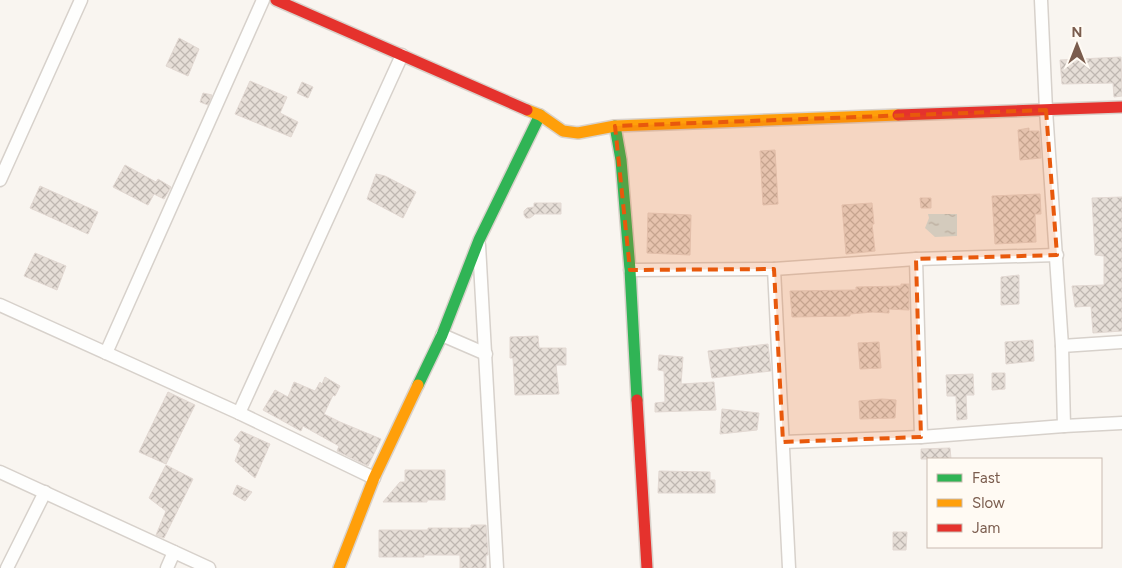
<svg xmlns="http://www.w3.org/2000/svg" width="1122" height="568" font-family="Figtree,sans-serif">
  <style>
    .water { fill: url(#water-ripples) }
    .building { fill: url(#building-cross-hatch); stroke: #e2d8d2 }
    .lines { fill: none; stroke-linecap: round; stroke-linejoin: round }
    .street-casing { stroke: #d7d1cb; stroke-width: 15 }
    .fast-casing { stroke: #d9d2cb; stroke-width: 14 }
    .slow-casing { stroke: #d9d2cb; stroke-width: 14 }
    .jam-casing { stroke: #d9d2cb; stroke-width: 14 }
    .street { stroke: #fefefd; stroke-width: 12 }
    .fast { stroke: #30b455; stroke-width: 11 }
    .slow { stroke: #ff9f0a; stroke-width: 11 }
    .jam { stroke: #e5322d; stroke-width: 11 }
    .marked { fill: #e8590c; fill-opacity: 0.2; stroke: #e8590c; stroke-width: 4; stroke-dasharray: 10 6; stroke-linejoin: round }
  </style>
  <defs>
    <pattern id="water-ripples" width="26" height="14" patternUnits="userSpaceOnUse" patternTransform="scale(1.25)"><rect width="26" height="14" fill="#d0e8ea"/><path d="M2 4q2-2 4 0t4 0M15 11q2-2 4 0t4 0" fill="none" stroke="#aebfc0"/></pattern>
    <pattern id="building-cross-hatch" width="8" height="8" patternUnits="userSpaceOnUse" patternTransform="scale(1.25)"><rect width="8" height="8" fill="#e6ded7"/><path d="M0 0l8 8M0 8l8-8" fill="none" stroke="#bfb7b1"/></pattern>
  </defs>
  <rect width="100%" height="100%" fill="#f9f5f0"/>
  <path class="water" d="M 928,214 L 957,214 L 957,236 L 935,237 L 925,228 L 929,218 Z"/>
  <g class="building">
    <path d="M 179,38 L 199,49 L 188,76 L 166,66 Z"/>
    <path d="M 1121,57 L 1122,96 L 1114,97 L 1113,83 L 1062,84 L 1060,60 Z"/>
    <path d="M 250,81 L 287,97 L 280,113 L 298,122 L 291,137 L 235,114 Z"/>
    <path d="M 302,82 L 313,87 L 308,98 L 297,93 Z"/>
    <path d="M 203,93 L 212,95 L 208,105 L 200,102 Z"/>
    <path d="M 1029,128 L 1029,131 L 1039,131 L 1041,158 L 1020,160 L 1018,130 Z"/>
    <path d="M 775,150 L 778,204 L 763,205 L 760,151 Z"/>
    <path d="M 125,165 L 156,182 L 158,179 L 171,187 L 164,199 L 154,194 L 148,205 L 113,187 Z"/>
    <path d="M 376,174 L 385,176 L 416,192 L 403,218 L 367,199 Z"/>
    <path d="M 40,186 L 98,212 L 88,234 L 30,208 Z"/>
    <path d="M 1040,194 L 1041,214 L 1035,214 L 1036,242 L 995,244 L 992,196 Z"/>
    <path d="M 1122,197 L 1122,331 L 1093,333 L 1091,306 L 1075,307 L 1072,286 L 1104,285 L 1104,256 L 1095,255 L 1092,198 Z"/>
    <path d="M 920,198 L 931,198 L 931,208 L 921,208 Z"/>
    <path d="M 534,203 L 561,203 L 561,214 L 535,214 L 530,218 L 526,218 L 524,215 L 524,211 L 527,208 L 534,207 Z"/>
    <path d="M 872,203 L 874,224 L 872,224 L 875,251 L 846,254 L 842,205 Z"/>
    <path d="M 648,213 L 691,215 L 690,255 L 647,253 Z"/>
    <path d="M 35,253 L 66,266 L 57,290 L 24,276 Z"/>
    <path d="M 1019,275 L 1019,304 L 1001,305 L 1001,277 Z"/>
    <path d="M 901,284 L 909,284 L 909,310 L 889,309 L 889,313 L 873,312 L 850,314 L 850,316 L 792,317 L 790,291 L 856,290 L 856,287 L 901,286 Z"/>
    <path d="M 538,336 L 539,348 L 566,348 L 566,365 L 556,365 L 559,394 L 515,395 L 513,358 L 510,358 L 510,337 Z"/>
    <path d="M 1033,340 L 1034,361 L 1006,364 L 1005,342 Z"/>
    <path d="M 879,342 L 881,368 L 860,369 L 858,343 Z"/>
    <path d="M 768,344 L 771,371 L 712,378 L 708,351 Z"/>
    <path d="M 659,355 L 683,357 L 681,384 L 714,382 L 716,410 L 655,412 L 655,403 L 665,402 L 664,371 L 658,370 Z"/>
    <path d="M 992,373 L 1005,373 L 1005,389 L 992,390 Z"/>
    <path d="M 973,374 L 974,395 L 966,395 L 967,419 L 957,420 L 956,396 L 947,396 L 946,375 Z"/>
    <path d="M 325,377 L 340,386 L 335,396 L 333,395 L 324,414 L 340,422 L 381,439 L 368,466 L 337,451 L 339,446 L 303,426 L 301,431 L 263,410 L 275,390 L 288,397 L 294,382 L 315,391 L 320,382 L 322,384 Z"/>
    <path d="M 168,392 L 195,405 L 166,464 L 139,452 Z"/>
    <path d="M 882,399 L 896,400 L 895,418 L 860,419 L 859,401 Z"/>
    <path d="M 722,409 L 759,413 L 757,430 L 720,434 Z"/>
    <path d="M 241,431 L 270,444 L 255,478 L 235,461 L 241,445 L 234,440 Z"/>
    <path d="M 950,448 L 951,459 L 921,459 L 921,449 Z"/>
    <path d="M 166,465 L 193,479 L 164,538 L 156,535 L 166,511 L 149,498 Z"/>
    <path d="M 405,470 L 445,470 L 445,500 L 427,500 L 427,502 L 383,502 L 400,482 L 405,482 Z"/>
    <path d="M 659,471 L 710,472 L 710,480 L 715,480 L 715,493 L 658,493 Z"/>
    <path d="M 237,485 L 252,492 L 245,501 L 233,494 Z"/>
    <path d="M 471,525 L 486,525 L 488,555 L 486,555 L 486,568 L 460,568 L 460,555 L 424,555 L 424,557 L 379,557 L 379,530 L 428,530 L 428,528 L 471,528 Z"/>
    <path d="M 893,532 L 907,532 L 906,550 L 893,550 Z"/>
  </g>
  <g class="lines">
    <defs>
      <g id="street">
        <path d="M 1041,0 L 1046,110 L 1062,346 L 1064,426"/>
        <path d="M 0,180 L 81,0"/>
        <path d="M 479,245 L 497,568"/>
        <path d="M 916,259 L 921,437"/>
        <path d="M 774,269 L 789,568"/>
        <path d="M 630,270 L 774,269 L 916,259 L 1057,255"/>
        <path d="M 0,305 L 239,413 L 374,478"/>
        <path d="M 442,335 L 486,354"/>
        <path d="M 1062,346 L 1122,342"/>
        <path d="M 106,353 L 263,0"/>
        <path d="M 239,413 L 402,55"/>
        <path d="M 783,442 L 921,437 L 1064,426 L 1122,423"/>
        <path d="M 0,472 L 209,568"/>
        <path d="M 7,568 L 45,492"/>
        <path d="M 167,568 L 174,552"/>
      </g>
      <g id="fast">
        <path d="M 615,126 L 621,160 L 630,270 L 637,400"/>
        <path d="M 418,385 L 442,335 L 479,240 L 540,115"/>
      </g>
      <g id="slow">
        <path d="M 527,110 L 540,115 L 563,131 L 578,133 L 615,126 L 898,115"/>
        <path d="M 339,568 L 374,478 L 418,385"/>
      </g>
      <g id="jam">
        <path d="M 276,0 L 527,110"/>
        <path d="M 898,115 L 1122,107"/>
        <path d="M 637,400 L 647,568"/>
      </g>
    </defs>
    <use href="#street" class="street-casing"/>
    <use href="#fast" class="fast-casing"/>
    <use href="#slow" class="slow-casing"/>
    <use href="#jam" class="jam-casing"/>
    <use href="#street" class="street"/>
    <use href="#fast" class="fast"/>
    <use href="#slow" class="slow"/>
    <use href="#jam" class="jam"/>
  </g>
  <path class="marked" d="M 1046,110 L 1057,255 L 916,259 L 921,437 L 783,442 L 774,269 L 630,270 L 615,126 Z"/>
  <rect x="927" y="458" width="175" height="90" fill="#fffaf3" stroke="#cabbb1"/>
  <rect x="937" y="474" width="25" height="8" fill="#30b455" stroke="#cabbb1"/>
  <text x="972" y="483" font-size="15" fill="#7a5c4d">Fast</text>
  <rect x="937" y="499" width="25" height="8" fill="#ff9f0a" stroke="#cabbb1"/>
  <text x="972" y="508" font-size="15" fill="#7a5c4d">Slow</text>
  <rect x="937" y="524" width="25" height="8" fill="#e5322d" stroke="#cabbb1"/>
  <text x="972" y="533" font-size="15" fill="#7a5c4d">Jam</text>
  <g transform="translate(1077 45)" stroke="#fffaf3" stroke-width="4" paint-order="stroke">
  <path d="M0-4L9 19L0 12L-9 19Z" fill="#7a5c4d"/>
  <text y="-8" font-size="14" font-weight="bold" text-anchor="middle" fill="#7a5c4d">N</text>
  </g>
</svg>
